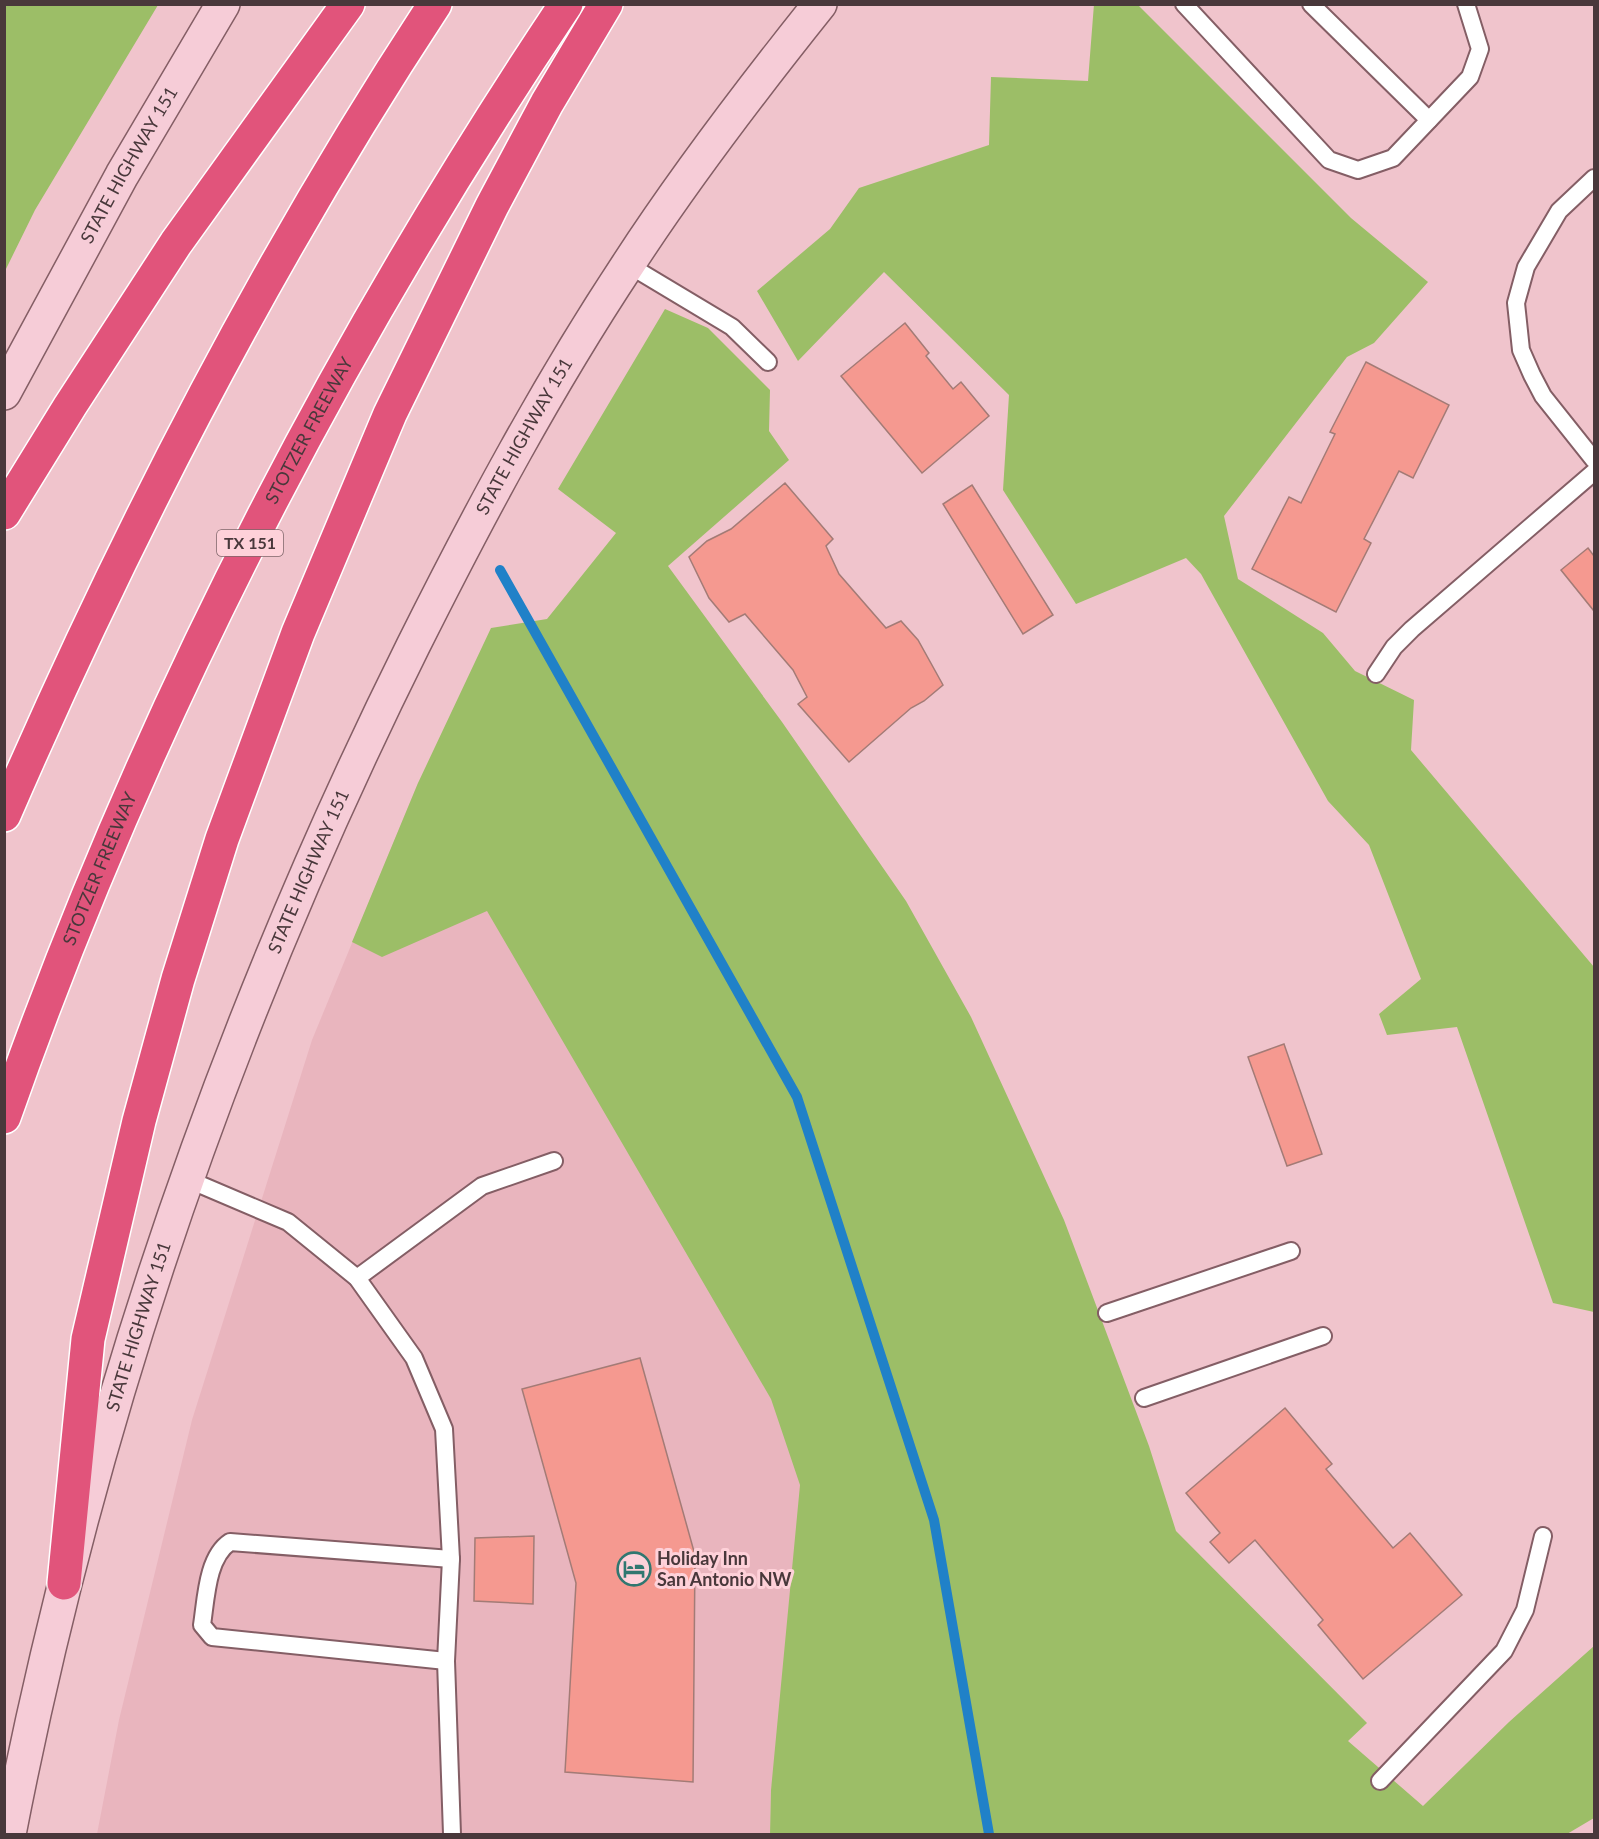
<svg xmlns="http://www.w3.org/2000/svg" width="1599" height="1839" font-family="Lato,sans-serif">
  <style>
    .built { fill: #e9b5be }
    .green { fill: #9cbe67 }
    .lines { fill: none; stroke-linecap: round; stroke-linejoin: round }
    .stream { stroke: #2081c8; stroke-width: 10 }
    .building { fill: #f59990; stroke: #a37b76; stroke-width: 1.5 }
    .lane-casing { stroke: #845e65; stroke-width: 20 }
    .secondary-casing { stroke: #845e65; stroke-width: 36 }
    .highway-casing { stroke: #fff; stroke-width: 36 }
    .lane { stroke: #fff; stroke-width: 16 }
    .secondary { stroke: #f6ccd7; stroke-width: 33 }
    .highway { stroke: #e1547b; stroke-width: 33 }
    .labels { text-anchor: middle; stroke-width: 6; stroke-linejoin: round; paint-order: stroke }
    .shield { fill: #fed1d9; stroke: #7f666a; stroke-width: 1.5 }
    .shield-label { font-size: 16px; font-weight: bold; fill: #49383b }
    .street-label { font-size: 18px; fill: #49383b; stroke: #fed1d9 }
    .poi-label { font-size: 18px; font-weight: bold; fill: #49383b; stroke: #fed1d9; text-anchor: start }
  </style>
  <rect width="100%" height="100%" fill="#f0c4cc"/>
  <path class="built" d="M 418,783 L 834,1453 L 771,1790 L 770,1834 L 97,1834 L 119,1720 L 192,1420 L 312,1040 Z"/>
  <g class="green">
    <path d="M 5,4 L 158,5 L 35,210 L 5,271 Z"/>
    <path d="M 1094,4 L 1138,5 L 1351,218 L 1428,282 L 1374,343 L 1347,357 L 1224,516 L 1238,579 L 1323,633 L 1355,671 L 1414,700 L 1411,750 L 1594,967 L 1594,1312 L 1553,1303 L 1457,1027 L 1387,1035 L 1379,1014 L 1421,979 L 1369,845 L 1328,801 L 1201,574 L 1186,558 L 1076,604 L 1003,490 L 1009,395 L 884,272 L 798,361 L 757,291 L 830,229 L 859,188 L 989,145 L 991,77 L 1088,81 Z"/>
    <path d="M 665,309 L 708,328 L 770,390 L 769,431 L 789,460 L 668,566 L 782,722 L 906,901 L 971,1017 L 1064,1220 L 1149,1446 L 1176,1531 L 1367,1723 L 1348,1741 L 1423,1806 L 1509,1722 L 1594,1646 L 1594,1818 L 1567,1834 L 770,1834 L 771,1790 L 800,1485 L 771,1399 L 487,911 L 382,957 L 352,942 L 418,783 L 491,628 L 547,619 L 616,533 L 558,489 Z"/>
  </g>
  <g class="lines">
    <path class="stream" d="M 500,570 L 797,1097 L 934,1520 L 989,1834"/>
  </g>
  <g class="building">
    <path d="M 905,323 L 929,353 L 926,356 L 953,389 L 961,382 L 989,416 L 922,473 L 841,376 Z"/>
    <path d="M 1366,362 L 1449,405 L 1413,478 L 1399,471 L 1364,539 L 1371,543 L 1336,612 L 1252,569 L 1289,497 L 1301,503 L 1335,434 L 1330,432 Z"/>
    <path d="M 785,483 L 833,539 L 826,546 L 839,574 L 886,628 L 901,621 L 918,640 L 943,685 L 924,701 L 911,708 L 849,762 L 798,704 L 807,697 L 793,670 L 745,614 L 729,622 L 709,598 L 689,557 L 707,541 L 731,529 Z"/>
    <path d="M 972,485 L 1053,615 L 1023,634 L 943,504 Z"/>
    <path d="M 1588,548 L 1594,556 L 1594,611 L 1561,570 Z"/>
    <path d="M 1284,1044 L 1322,1154 L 1287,1166 L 1248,1057 Z"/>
    <path d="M 640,1358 L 695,1555 L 693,1782 L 565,1772 L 576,1583 L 522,1389 Z"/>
    <path d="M 1285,1408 L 1332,1464 L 1326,1469 L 1393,1548 L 1410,1533 L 1462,1595 L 1363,1679 L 1318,1625 L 1323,1620 L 1255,1540 L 1229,1563 L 1210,1542 L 1220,1533 L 1186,1493 Z"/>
    <path d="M 534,1536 L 533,1604 L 474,1601 L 475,1538 Z"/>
  </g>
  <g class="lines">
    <defs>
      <g id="lane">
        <path d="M 1184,4 L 1329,160 L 1358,170 L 1393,158 L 1470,77 L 1480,49 L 1466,4"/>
        <path d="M 1311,4 L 1429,120"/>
        <path d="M 1594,178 L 1559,211 L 1526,267 L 1516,303 L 1521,350 L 1532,375 L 1543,396 L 1594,460"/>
        <path d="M 627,264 L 732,327 L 768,362"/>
        <path d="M 1376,674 L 1394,647 L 1412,629 L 1594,472"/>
        <path d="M 187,1179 L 288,1222 L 357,1278 L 414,1358 L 444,1429 L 451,1559 L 446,1661 L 452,1834"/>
        <path d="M 357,1278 L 482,1186 L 554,1161"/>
        <path d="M 1107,1313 L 1291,1251"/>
        <path d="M 1144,1398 L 1323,1336"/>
        <path d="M 446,1661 L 212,1637 L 202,1625 C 206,1599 207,1557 230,1542 L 451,1559"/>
        <path d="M 1380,1781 L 1504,1651 L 1525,1610 L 1543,1536"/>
      </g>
      <g id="secondary">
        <path id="s1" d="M 4,393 L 122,175 L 223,4"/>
        <path id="s2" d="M 9,1834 C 89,1422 226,1022 413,646 C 478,516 547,387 627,266 C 686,175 752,89 820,4"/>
      </g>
      <g id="highway">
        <path d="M 4,513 L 70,406 L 176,243 L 348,4"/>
        <path d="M 4,815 C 126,533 266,261 435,4"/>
        <path id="s3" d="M 4,1117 C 142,724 334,351 566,4"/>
        <path d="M 64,1583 L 88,1339 L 139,1121 L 178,979 L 222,839 L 298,633 L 390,414 L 492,206 L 547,103 L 606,4"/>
      </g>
    </defs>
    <use href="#lane" class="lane-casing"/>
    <use href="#secondary" class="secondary-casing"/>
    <use href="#highway" class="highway-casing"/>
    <use href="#lane" class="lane"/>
    <use href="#secondary" class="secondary"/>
    <use href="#highway" class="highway"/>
  </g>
  <defs>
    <symbol id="hotel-ring" viewBox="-11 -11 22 22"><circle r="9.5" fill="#fed1d9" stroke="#307770" stroke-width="1.5"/><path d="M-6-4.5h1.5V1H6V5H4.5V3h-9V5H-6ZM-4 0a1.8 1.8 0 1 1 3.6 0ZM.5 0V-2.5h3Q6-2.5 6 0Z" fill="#307770"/></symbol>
  </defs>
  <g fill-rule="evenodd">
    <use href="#hotel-ring" x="615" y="1550" width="38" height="38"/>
  </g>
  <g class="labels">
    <rect class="shield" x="217" y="530" width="66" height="26" rx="4.5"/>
    <g class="shield-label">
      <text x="250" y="549">TX 151</text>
    </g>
    <g class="street-label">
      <text dy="6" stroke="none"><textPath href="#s1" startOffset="260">STATE HIGHWAY 151</textPath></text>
      <text dy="6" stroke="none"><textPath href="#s3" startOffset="752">STOTZER FREEWAY</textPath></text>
      <text dy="6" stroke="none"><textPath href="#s2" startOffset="1496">STATE HIGHWAY 151</textPath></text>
      <text dy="6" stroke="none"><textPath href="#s3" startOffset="266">STOTZER FREEWAY</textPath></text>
      <text dy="6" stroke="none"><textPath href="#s2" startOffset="1010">STATE HIGHWAY 151</textPath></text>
      <text dy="6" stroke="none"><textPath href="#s2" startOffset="524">STATE HIGHWAY 151</textPath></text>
    </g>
    <g class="poi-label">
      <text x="657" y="1565">Holiday Inn<tspan x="657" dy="21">San Antonio NW</tspan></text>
    </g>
  </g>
  <rect width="1599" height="1839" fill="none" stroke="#49383b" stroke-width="12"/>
</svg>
